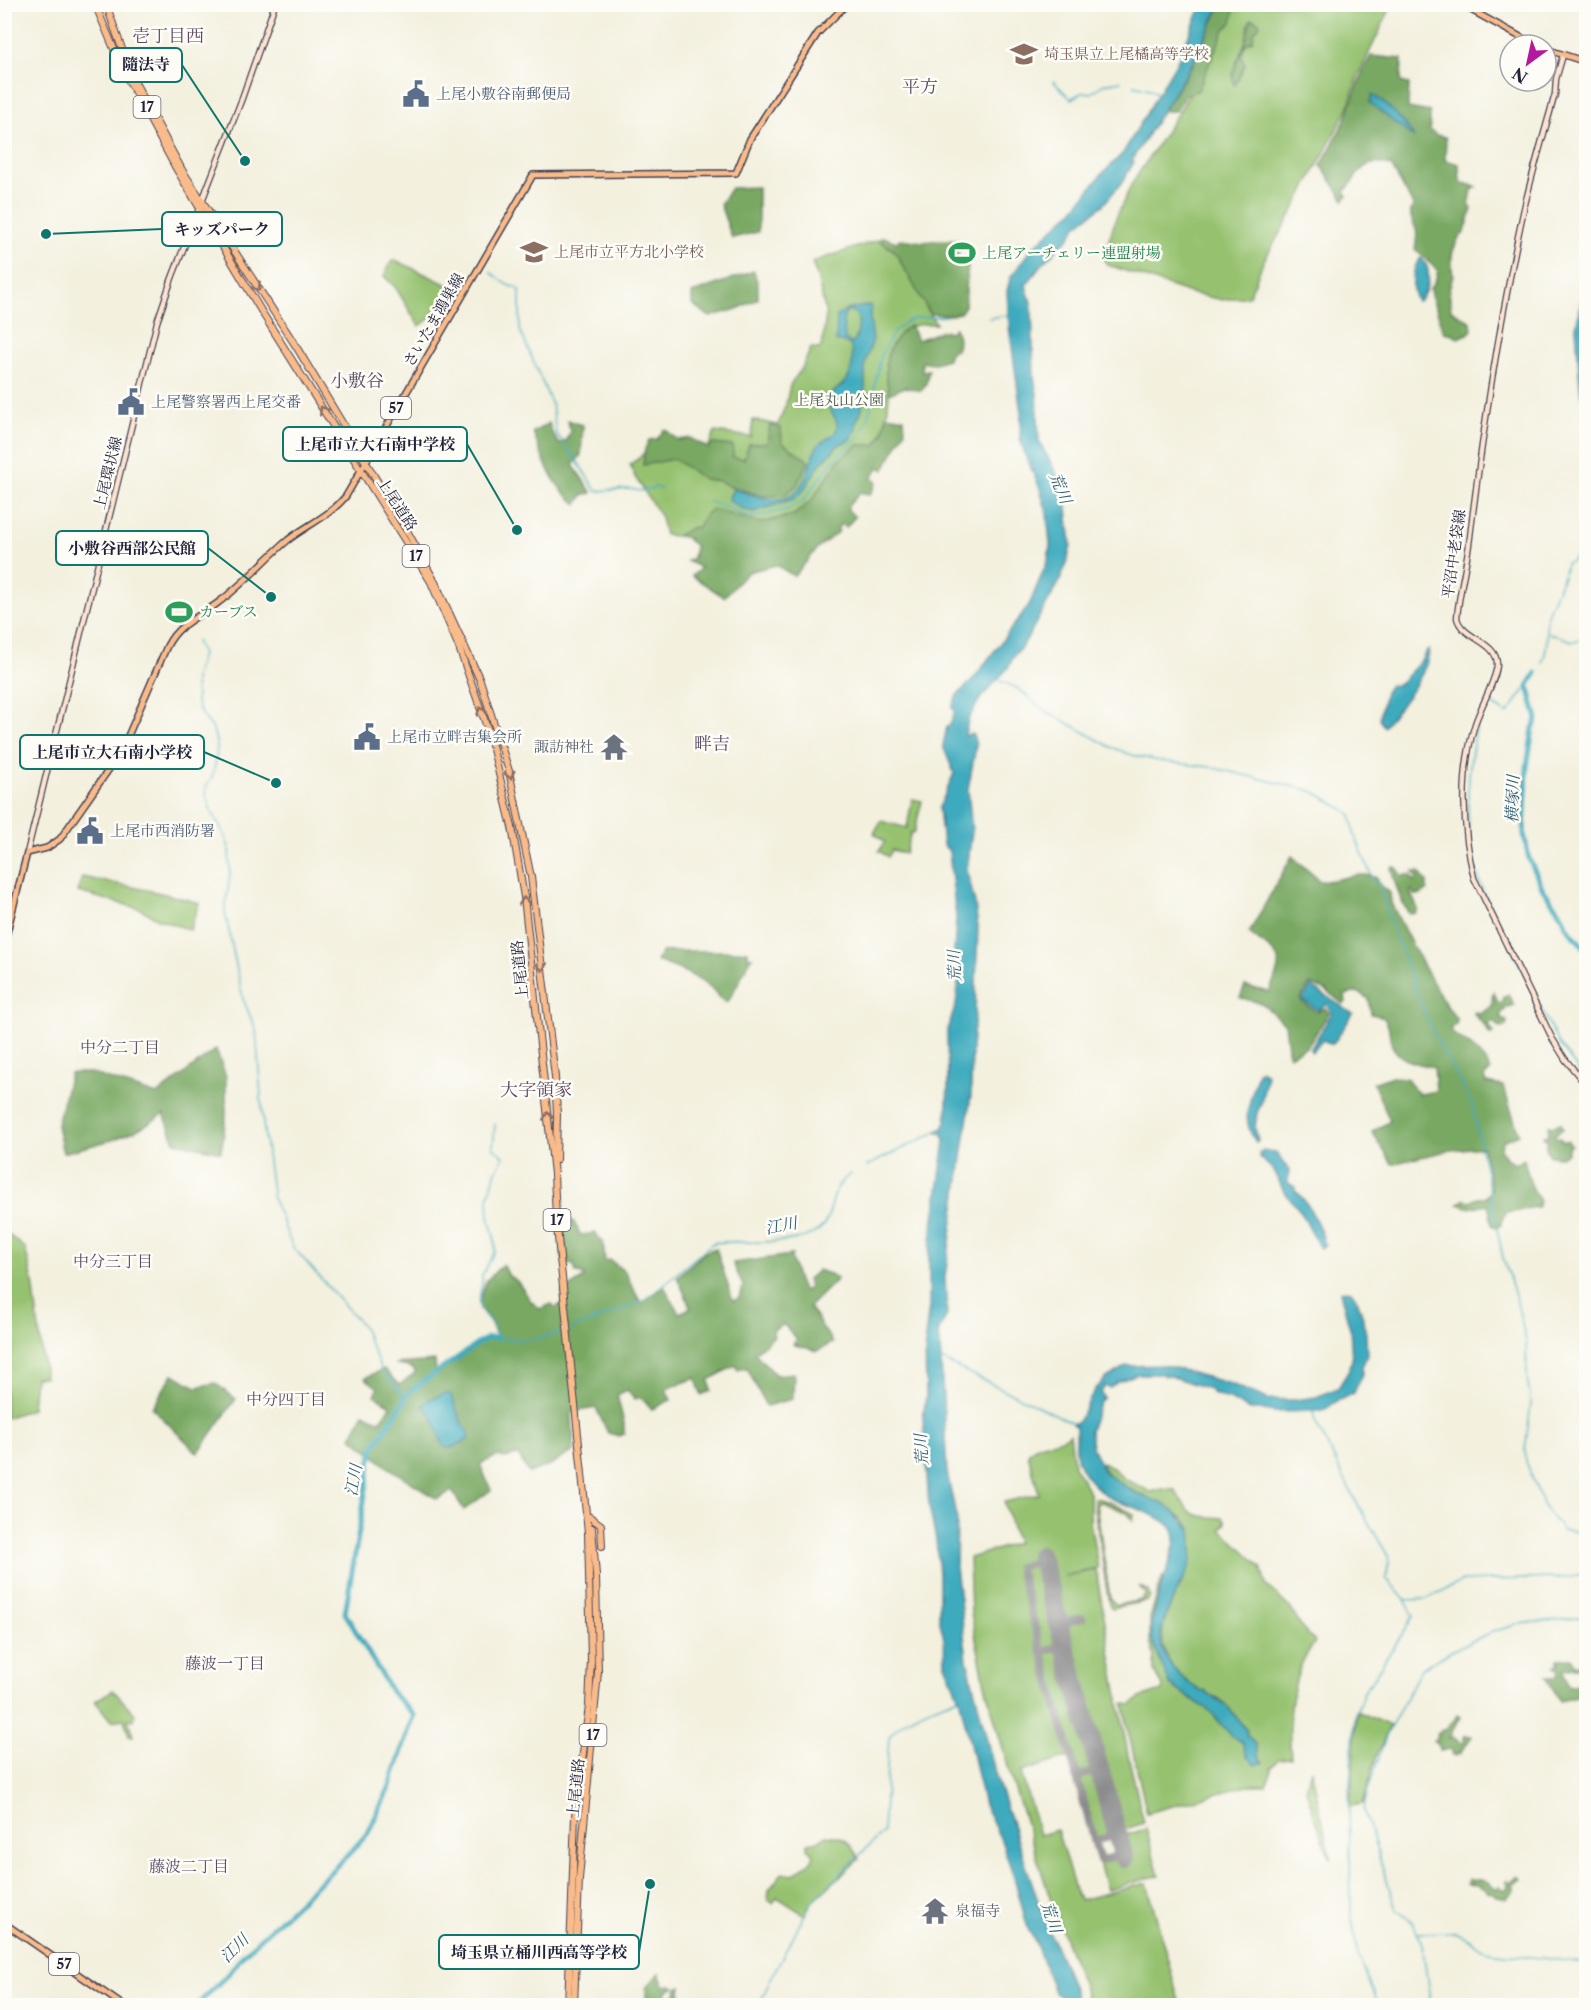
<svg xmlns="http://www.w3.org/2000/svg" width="1591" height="2010" font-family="'Libre Caslon Text','Noto Serif JP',serif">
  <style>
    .green { fill: #96c270; stroke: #5c7256; stroke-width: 1.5 }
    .forest { fill: #78a862; stroke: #4d654e; stroke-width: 1.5 }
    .water { fill: #3eaabd; stroke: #30667c; stroke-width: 1.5; fill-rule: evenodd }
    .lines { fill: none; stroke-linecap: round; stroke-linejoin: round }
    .stream { stroke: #3eaabd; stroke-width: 1.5 }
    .river { stroke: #3eaabd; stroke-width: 5 }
    .taxiway { stroke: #8a898c; stroke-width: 8 }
    .runway { stroke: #8a898c; stroke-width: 20 }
    .secondary-casing { stroke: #414153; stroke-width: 7 }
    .primary-casing { stroke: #414153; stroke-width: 8 }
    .trunk-casing { stroke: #414153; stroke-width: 8 }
    .secondary { stroke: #fde4d1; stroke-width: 4.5 }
    .primary { stroke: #fabb8b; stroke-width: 5 }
    .trunk { stroke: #fabb8b; stroke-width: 6 }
    .oneway { stroke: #8e6e63 }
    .labels { text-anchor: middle; stroke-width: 5; stroke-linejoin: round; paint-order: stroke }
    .shield { fill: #fdfcf7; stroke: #646373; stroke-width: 1.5 }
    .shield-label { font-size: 14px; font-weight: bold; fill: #22223b }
    .education-label { font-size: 15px; fill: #785e54; stroke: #fdfcf7; text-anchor: start }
    .service-label { font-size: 15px; fill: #4e5e75; stroke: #fdfcf7; text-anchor: start }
    .leisure-label { font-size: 15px; fill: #27864d; stroke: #fdfcf7; text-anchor: start }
    .street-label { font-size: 15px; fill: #22223b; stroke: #fdfcf7 }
    .park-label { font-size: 15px; fill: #4b5a4e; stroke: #fdfcf7 }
    .worship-label { font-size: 15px; fill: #5b616d; stroke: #fdfcf7; text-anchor: end }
    .water-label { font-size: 16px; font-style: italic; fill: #2f5f76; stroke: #fdfcf7 }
    .neighbourhood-label { font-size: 16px; fill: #5c4b63; stroke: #fdfcf7 }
    .quarter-label { font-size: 18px; fill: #5c4b63; stroke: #fdfcf7 }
    .leader { fill: none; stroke: #0f766e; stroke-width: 2 }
    .callout-dot { fill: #0f766e; stroke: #fdfcf7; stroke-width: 2 }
    .callout { fill: #fdfcf7; stroke: #0f766e; stroke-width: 2 }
    .callout-label { font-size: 16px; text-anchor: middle; font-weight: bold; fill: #22223b }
  </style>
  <rect width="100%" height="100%" fill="#fdfcf7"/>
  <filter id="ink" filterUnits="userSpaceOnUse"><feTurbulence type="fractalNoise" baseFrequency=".0167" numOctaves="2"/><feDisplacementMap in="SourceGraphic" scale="12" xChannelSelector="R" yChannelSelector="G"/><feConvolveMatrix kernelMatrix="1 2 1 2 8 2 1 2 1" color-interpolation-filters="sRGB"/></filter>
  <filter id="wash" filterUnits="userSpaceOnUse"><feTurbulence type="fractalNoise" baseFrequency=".008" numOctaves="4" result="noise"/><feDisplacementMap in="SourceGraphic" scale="24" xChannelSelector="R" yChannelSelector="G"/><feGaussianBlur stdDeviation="1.35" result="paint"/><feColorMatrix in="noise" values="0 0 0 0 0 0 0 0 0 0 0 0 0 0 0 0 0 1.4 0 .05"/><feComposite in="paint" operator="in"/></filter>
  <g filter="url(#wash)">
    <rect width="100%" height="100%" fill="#f3f0de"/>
    <g class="green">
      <path d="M 1231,5 L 1392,5 L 1358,76 L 1348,108 L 1341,121 L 1295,208 L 1264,260 L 1250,294 L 1248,296 L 1223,300 L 1190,293 L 1108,265 L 1103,259 L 1116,218 L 1131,185 L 1196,85 Z"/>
      <path d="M 878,240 L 894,250 L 936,324 C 916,323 902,326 893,345 C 891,349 888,354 887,358 C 884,370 890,384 889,396 C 888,414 885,430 876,446 L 858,445 L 838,461 L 812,500 L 794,515 L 761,523 L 706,514 L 697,529 L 693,527 L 677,536 L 665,535 L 661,517 L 635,477 L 630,464 L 638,459 L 646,451 L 708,448 L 715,432 L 751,437 L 753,420 L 778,425 L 786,404 L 790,385 L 802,368 L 811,348 L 819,349 L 822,346 L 826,315 L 818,280 L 812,262 Z"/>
      <path d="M 395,260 L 450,286 C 447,302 433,318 419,326 L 396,288 L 384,276 L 391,262 Z"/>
      <path d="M 912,799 L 922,801 L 914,833 L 911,832 L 905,854 L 892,850 L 888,857 L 879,851 L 885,842 L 874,833 L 881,821 L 907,828 Z"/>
      <path d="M 82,877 C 121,885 160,891 199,903 L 190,930 L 158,919 L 141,909 L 78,892 Z"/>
      <path d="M 5,1232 L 25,1248 L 33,1282 L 45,1377 L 35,1377 L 32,1409 L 5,1418 Z"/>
      <path d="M 1070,1434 L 1074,1466 L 1090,1493 L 1090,1521 L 1098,1568 L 1064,1576 L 1096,1570 L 1128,1755 L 1144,1823 L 1122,1830 L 1044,1554 L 1035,1556 L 1036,1559 L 1016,1565 L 1069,1757 L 1021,1772 L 1039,1835 L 1057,1830 L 1077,1897 L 1079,1896 L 1080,1900 L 1147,1883 L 1180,2005 L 1090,2005 L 1052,1904 L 1010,1774 L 985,1685 L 971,1613 L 969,1558 L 1017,1543 L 1004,1502 L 1039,1494 L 1028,1454 C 1036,1440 1058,1445 1070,1434 Z"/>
      <path d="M 1101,1463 L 1113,1467 L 1123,1478 L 1151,1492 L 1162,1489 L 1175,1490 C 1191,1518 1194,1516 1223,1518 L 1226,1523 L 1221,1529 L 1261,1567 L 1266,1585 L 1291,1609 L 1300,1625 L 1315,1642 C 1310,1649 1305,1656 1302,1663 C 1290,1692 1288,1727 1291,1758 L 1278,1759 L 1271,1768 L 1271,1773 L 1266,1785 L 1248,1785 L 1147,1813 L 1126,1722 L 1124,1703 L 1130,1705 L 1140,1698 L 1162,1691 L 1163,1686 L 1154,1671 L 1154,1657 L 1150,1641 L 1150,1618 L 1162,1577 L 1164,1577 L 1151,1623 L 1170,1685 L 1209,1710 L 1232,1736 L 1242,1742 L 1247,1757 L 1262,1760 L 1258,1757 C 1255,1748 1252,1742 1246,1734 L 1247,1731 C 1239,1720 1231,1709 1221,1700 C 1217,1696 1209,1695 1204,1693 C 1190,1686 1176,1673 1168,1659 C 1147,1615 1192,1589 1191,1547 C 1191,1540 1193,1532 1189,1525 C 1172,1500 1106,1488 1101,1463 Z"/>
      <path d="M 1094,1498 L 1107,1501 L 1134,1514 L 1133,1520 L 1127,1513 L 1102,1502 L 1096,1504 L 1110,1599 L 1117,1605 L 1142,1600 L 1146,1594 L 1139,1586 L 1148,1591 L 1150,1597 L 1147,1601 L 1112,1608 L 1109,1604 L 1094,1505 Z"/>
      <path d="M 1037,1564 L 1059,1644 L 1044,1649 L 1021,1569 Z"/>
      <path d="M 1061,1649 L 1094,1769 L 1079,1773 L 1045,1654 Z"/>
      <path d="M 113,1690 L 135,1714 L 134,1720 L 128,1719 L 133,1736 L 129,1735 L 124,1719 L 111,1721 L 95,1701 Z"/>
      <path d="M 1357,1711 L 1390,1726 L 1376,1757 L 1363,1804 L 1350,1806 Z"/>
      <path d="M 1311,1769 L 1329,1851 L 1332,1859 L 1327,1852 L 1308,1796 L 1306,1789 Z"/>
      <path d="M 1095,1775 L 1111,1834 L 1096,1838 L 1080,1778 Z"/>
      <path d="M 1146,1829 L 1159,1875 L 1107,1890 L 1099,1863 L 1118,1858 L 1119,1861 L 1130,1857 L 1123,1836 Z"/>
      <path d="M 826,1835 C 846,1836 850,1842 859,1859 L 811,1903 L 805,1915 L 777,1897 L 773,1903 L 768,1900 L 769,1890 L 782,1873 L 793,1875 L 812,1860 L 814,1854 L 808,1848 L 808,1843 L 818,1841 Z"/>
    </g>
    <g class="forest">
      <path d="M 1221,5 L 1231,5 L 1234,10 L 1232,22 L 1224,30 L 1199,88 L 1197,91 C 1179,96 1185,100 1175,111 L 1166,111 L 1164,109 L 1192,66 Z"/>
      <path d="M 1252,19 L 1259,22 L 1260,25 L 1254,32 L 1253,40 L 1246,44 L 1241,55 L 1245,65 L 1235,85 C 1227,72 1243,53 1246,39 C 1248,32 1248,28 1250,21 Z"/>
      <path d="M 1371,56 L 1402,59 L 1401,82 L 1409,84 L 1408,108 L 1430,112 L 1430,130 L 1436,135 L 1445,137 L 1446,139 L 1445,160 L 1459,164 L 1460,182 L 1477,187 L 1472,190 L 1469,205 L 1472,209 L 1465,232 L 1458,239 L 1453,251 L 1451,262 L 1453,275 L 1449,290 L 1451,310 L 1471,322 L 1472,330 L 1468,334 L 1458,338 L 1453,334 L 1444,332 C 1440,326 1440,320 1438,313 C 1434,303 1431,300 1430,289 L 1435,282 L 1438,271 L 1415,249 C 1416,243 1418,236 1416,229 C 1412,219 1408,216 1413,205 L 1391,166 C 1362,157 1361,173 1345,191 L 1347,196 L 1344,200 L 1321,166 L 1345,120 L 1364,68 Z"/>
      <path d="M 758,187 L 758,232 L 732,238 L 720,204 L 731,188 Z"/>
      <path d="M 883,237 L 896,242 L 900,239 L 923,242 L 957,239 L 960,242 L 957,261 L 968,263 L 965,306 L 960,313 L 954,314 L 953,315 L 930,314 L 894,250 L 878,240 Z"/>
      <path d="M 754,271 L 758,285 L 758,299 L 737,309 L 710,317 L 692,304 L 692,293 Z"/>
      <path d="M 910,326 L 918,340 L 941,331 L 950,332 L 955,328 C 959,336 959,342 956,350 L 950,352 L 948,359 L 935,363 L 922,362 L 922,371 L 929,370 L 926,384 L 921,391 L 905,387 L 889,394 C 888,385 885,375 886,366 C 886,351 897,333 910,326 Z"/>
      <path d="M 887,415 L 904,418 L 905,431 L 884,470 L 879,467 L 872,478 L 877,482 L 870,495 L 861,492 L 848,506 L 848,510 L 855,517 L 846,527 L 841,524 L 837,529 L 839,531 L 819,547 L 794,576 L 776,565 L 748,572 L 724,597 L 692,576 L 701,568 L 687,561 L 693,558 L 695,545 L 688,540 L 688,538 L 677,536 L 693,527 L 697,528 L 706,514 L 712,509 L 761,523 L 794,515 L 812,500 L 838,461 L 858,445 L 876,445 L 883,433 Z"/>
      <path d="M 568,420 L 583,425 L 581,455 L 573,465 L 592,493 L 583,495 L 577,504 C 552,486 543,460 533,432 L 549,423 L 552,433 L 559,444 L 566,441 L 570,432 Z"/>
      <path d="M 770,425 L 781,428 L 782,442 L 809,461 L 796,486 L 784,495 L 763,496 L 731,487 L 719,481 L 704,479 L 674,459 L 643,465 L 645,449 L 649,440 L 657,439 L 665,429 L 678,440 L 690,438 L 708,448 L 713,444 L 733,446 L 733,457 L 744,459 L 749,444 L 767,443 Z"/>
      <path d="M 1292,856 L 1320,881 C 1339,883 1358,869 1377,878 L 1377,882 L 1390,893 L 1391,903 L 1409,939 L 1442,999 L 1457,1020 L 1456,1025 L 1451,1027 L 1452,1033 C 1467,1043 1485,1053 1490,1071 L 1484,1077 L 1486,1083 L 1503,1086 L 1519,1134 L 1502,1141 L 1501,1150 L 1507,1159 L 1515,1164 L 1524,1159 L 1531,1185 L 1540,1201 L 1538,1207 C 1524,1207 1521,1214 1507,1212 L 1503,1217 L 1502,1224 L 1496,1228 L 1492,1225 L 1488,1204 L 1470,1208 L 1458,1204 L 1465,1199 L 1469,1201 L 1486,1196 L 1491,1190 L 1483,1147 L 1451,1150 L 1392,1164 L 1372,1132 L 1390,1121 L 1373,1083 L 1390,1077 L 1407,1078 L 1414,1089 L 1420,1094 L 1436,1091 L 1434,1067 C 1416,1063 1393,1061 1390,1038 C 1389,1029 1389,1025 1383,1017 L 1371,1014 L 1369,999 L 1358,992 L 1345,995 L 1346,1002 L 1343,1004 L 1327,991 L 1310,984 L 1301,998 L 1302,1002 L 1317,1012 L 1325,1008 L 1329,1013 L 1308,1046 L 1289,1056 L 1285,1024 L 1261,1003 L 1240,998 L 1245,986 L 1269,992 C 1286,954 1280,957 1249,933 Z"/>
      <path d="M 1393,867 L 1396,867 L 1402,877 L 1405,875 L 1410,875 L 1414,881 L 1417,878 L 1413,872 L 1419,872 L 1427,882 L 1427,890 L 1421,895 L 1414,895 L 1412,890 L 1410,892 L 1418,909 L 1416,913 L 1409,914 C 1400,900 1395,885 1391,868 Z"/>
      <path d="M 679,951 L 748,951 L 748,957 L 752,957 L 729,1000 L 726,1002 C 717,998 716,991 709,986 C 693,974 674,967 656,961 L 662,952 Z"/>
      <path d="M 1494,992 L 1498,1003 L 1503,1002 L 1504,997 L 1508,994 L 1514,1005 L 1504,1008 L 1505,1010 L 1501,1013 L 1501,1019 L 1507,1021 L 1506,1026 L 1501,1028 L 1493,1021 L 1488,1024 L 1494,1033 L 1490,1035 L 1485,1026 L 1474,1014 L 1475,1012 L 1480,1014 C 1489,1008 1494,1006 1492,996 Z"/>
      <path d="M 216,1049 L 226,1077 L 226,1117 L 221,1152 L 175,1142 L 164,1114 L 137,1130 L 112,1140 L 63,1153 L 57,1125 L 70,1073 L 91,1073 L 157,1095 Z"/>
      <path d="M 1561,1123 L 1563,1129 L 1555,1134 L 1555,1137 L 1560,1138 L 1562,1141 L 1568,1141 L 1571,1145 L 1568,1147 L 1568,1153 L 1560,1157 L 1550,1156 L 1546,1148 L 1548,1141 L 1544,1139 L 1543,1136 L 1548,1135 L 1549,1125 L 1553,1126 Z"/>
      <path d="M 559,1220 L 573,1221 L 581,1235 L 596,1233 L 603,1243 L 605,1261 L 610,1260 L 625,1272 L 641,1303 L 664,1286 L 679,1313 L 691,1308 L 677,1277 L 705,1252 L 716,1248 L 733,1301 L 739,1298 L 743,1286 L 733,1263 L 792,1255 L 791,1258 L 799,1284 L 804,1291 L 809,1288 L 807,1280 L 818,1270 L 832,1275 L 837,1279 L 809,1307 L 833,1343 L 817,1351 C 808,1347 801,1348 793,1344 L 797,1339 L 783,1324 L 772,1331 L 774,1336 L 755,1353 L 776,1375 L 794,1373 L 793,1399 L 766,1406 L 747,1368 L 738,1370 L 736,1365 L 709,1380 L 711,1391 L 701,1395 L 696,1378 L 666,1389 L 671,1400 L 652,1409 L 640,1397 L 635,1399 L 627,1390 L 617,1395 L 624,1423 L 624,1434 L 620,1436 L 608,1433 L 596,1408 L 572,1412 L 574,1451 L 554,1463 L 529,1473 L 518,1455 L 505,1458 L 498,1456 L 480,1464 L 491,1490 L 464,1510 L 452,1491 L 437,1499 L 389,1468 L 351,1437 L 364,1413 L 380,1421 L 391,1406 L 375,1395 L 378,1388 L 365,1378 L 384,1369 L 399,1385 L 416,1372 L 412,1368 L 395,1364 L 435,1361 L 436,1372 L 439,1372 C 453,1362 480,1336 497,1338 L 490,1321 L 480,1309 L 479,1302 L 486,1281 L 503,1264 L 509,1276 L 517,1281 L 531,1301 L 540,1309 L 552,1304 L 555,1308 L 564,1302 L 562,1292 L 584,1278 L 583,1274 L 576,1273 L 574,1265 L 563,1263 Z"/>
      <path d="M 173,1374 L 196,1387 L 215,1383 L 236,1399 L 198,1453 L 152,1408 Z"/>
      <path d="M 1583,1648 L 1586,1649 L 1586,1667 L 1565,1669 L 1564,1674 L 1568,1685 C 1573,1687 1575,1685 1580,1682 L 1579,1676 L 1586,1676 L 1586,1695 L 1560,1701 L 1546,1677 L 1554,1678 L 1558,1674 L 1558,1670 L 1554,1667 L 1558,1665 L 1558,1659 L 1572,1658 L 1575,1665 L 1584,1663 Z"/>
      <path d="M 1457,1715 L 1460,1717 L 1449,1738 L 1453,1737 L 1462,1744 L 1465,1735 L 1472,1736 L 1460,1754 L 1455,1756 L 1452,1754 L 1453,1752 L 1450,1749 L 1440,1751 L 1439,1746 L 1433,1741 L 1436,1739 L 1437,1733 L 1442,1730 L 1446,1730 C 1449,1724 1454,1722 1457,1715 Z"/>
      <path d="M 1517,1876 L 1522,1879 L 1512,1884 L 1514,1889 L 1507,1898 L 1497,1896 L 1492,1892 L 1489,1893 L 1478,1885 L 1467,1884 L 1468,1879 C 1474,1882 1476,1879 1481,1880 C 1488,1880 1492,1886 1497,1889 L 1499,1886 L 1505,1890 L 1508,1886 L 1506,1882 L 1507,1880 L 1510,1882 Z"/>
      <path d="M 659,1973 L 664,1986 L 670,1985 L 675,1987 L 666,1992 L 667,1997 L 671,1999 L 675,1998 L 677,1988 L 682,1987 L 678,2005 L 638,2005 L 646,2002 L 646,1988 Z"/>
    </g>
    <g class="water">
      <path d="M 1202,5 L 1220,5 L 1193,62 L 1132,160 L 1134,162 L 1123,181 L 1103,205 L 1076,226 L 1070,237 L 1044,262 L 1026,285 L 1032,306 L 1034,377 L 1037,393 L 1039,441 L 1065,489 L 1071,545 L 1067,563 L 1059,583 L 1022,647 L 1015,654 L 1008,668 L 980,699 L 968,720 L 965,736 L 973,734 L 976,746 L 968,789 L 972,832 L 967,870 L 975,904 L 978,927 L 975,1014 L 972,1047 L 971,1095 L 945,1277 L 947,1315 L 939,1330 L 938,1337 L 940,1343 L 947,1472 L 957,1520 L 956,1567 L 967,1660 L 997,1780 L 1046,1924 L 1065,1968 L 1079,2005 L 1064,2005 L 1061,1997 L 1054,1992 L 1035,1941 L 1028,1929 L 1014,1877 L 1001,1840 L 984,1805 L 960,1701 L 945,1664 L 944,1639 L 939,1617 L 939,1574 L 936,1540 L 929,1506 L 923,1418 L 926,1395 L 925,1338 L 929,1306 L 929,1254 L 945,1140 L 942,1133 L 935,1132 L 943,1128 L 946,1121 L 948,1086 L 947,1030 L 956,1005 L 959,974 L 954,953 L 956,918 L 949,851 L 943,845 L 939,808 L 954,773 L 943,746 L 947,726 L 950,724 L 955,711 L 952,708 L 957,695 L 971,682 L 1029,605 L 1048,560 L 1050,545 L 1047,513 L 1039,486 L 1025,455 L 1020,439 L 1021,413 L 1009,326 L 1007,291 L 1010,278 L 1031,249 L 1073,210 L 1101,175 L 1123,153 L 1178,60 Z"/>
      <path d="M 1372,95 C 1385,101 1408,125 1414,138 L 1370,103 Z"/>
      <path d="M 1586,247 L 1586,417 L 1580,386 L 1576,327 L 1586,277 Z"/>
      <path d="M 1421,258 C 1433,269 1429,288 1420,300 L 1417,301 C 1410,291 1412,265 1421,258 Z"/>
      <path d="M 871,305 L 870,319 L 873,339 L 865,364 L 865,393 L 861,412 L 856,422 L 856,430 L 851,437 L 848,441 L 840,444 L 820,464 L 804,490 L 794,499 L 754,512 L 744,510 L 728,500 L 733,489 C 761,496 789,513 805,478 C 810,467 812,456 817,446 C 822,440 832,438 836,431 C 842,420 826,412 829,400 C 831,391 840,388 845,382 C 853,373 854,356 850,345 L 844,342 L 836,342 L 837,316 L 848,309 ZM 851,311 L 857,314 C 860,323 858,338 852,344 L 845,338 L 843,321 L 846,312 Z"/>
      <path d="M 1427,650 L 1429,650 C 1429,674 1399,707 1384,727 L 1379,719 L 1385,692 L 1390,685 L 1397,686 L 1421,661 Z"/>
      <path d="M 1311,986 L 1353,1014 L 1333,1044 L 1322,1040 L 1312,1052 L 1310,1050 L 1332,1013 L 1326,1004 L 1318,1010 L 1302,1000 Z"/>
      <path d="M 1261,1070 L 1267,1074 L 1261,1104 L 1257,1113 L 1255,1128 L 1258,1140 L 1256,1142 C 1239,1117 1251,1102 1257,1075 L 1258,1072 L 1262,1072 Z"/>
      <path d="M 1263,1150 L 1277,1153 L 1289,1170 L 1288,1183 L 1295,1187 L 1295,1191 C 1307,1198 1321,1229 1325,1244 L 1321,1248 L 1319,1247 L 1301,1212 L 1284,1192 L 1275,1172 L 1260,1157 L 1259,1153 Z"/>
      <path d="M 1346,1290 L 1351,1291 L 1357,1299 L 1362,1314 L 1366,1334 L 1367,1355 L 1362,1367 L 1362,1374 L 1354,1393 L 1337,1401 L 1323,1411 L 1274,1412 L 1264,1410 L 1249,1410 L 1232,1400 L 1212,1393 L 1209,1389 L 1167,1375 L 1164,1376 L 1164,1374 L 1137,1374 L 1118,1382 L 1110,1388 L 1105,1386 L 1101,1393 L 1104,1397 L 1099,1404 L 1090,1431 L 1092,1447 L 1104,1472 L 1137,1494 L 1160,1502 L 1175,1512 L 1191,1529 C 1192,1539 1193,1552 1191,1561 C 1189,1574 1179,1583 1175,1595 C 1170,1605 1162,1623 1161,1634 C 1159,1660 1183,1680 1202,1692 L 1206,1691 L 1207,1694 C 1227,1701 1234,1715 1247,1731 L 1246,1734 L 1256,1745 L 1258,1756 L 1263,1763 L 1255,1764 L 1247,1757 L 1242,1742 L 1232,1736 L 1209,1710 L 1170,1685 L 1152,1640 L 1151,1623 L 1164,1577 C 1169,1570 1168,1567 1170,1560 C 1172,1551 1177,1543 1174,1533 C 1170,1516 1125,1506 1110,1498 C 1099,1491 1087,1479 1081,1468 C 1073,1454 1077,1441 1076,1427 L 1072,1424 L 1078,1422 L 1095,1390 L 1105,1379 L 1126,1366 L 1165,1365 L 1231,1384 L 1268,1399 L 1295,1400 L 1316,1397 L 1338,1388 L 1348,1372 L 1352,1360 L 1350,1329 L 1340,1292 Z"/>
      <path d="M 446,1393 L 451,1395 L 461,1421 L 469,1433 L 468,1440 L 451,1448 L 444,1447 L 432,1416 L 423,1405 L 428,1400 Z"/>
    </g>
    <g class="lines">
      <g class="stream">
        <path d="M 1053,81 L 1071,99 L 1081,93 L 1091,93 L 1104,84 L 1121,81"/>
        <path d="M 1134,85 L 1153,90 L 1158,95"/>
        <path d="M 490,272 L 509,286 L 516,287 L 520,292 L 520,330 L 552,405 L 556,433 L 577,461 L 596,491 L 630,489 L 640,491 L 656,487 L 661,489"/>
        <path d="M 989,318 L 1009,315"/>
        <path d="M 709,502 L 728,507 L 747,517 L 755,517 L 785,510 L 803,501 L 832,462 L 857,439 L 868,419 L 881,355 L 894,332 L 906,322 L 915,318 L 947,316"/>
        <path d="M 1549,633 L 1572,641 L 1581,640"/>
        <path d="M 196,641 L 202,654 L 195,677 L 196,701 L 199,710 L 213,729 L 217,746 L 216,761 L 212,777 L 206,787 L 206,794 L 211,811 L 224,833 L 229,848 L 230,874 L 225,912 L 243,999 L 256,1030 L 263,1123 L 273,1200 L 280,1215"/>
        <path d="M 1542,663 C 1551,642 1543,629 1548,612 C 1554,594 1564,581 1566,563 L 1571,562 L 1586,546"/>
        <path d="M 996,679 L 1019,689 L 1041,708 L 1077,728 L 1111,747 L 1132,755 L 1159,761 L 1210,767 L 1300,788 L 1315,792 L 1351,814 L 1354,833 L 1372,877 L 1374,882 L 1380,884 L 1388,915 L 1422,1006 L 1435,1036 L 1472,1103 L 1503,1258 L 1516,1298 L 1526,1341 L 1527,1377 L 1531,1404 L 1525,1450 L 1526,1461 L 1543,1506 L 1563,1531 L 1586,1532"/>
        <path d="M 1487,701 L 1507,714 L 1528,686"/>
        <path d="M 1477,727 C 1466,771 1463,837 1479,880 C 1483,892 1489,903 1494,915"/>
        <path d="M 1510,946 L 1559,1044 L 1586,1080"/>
        <path d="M 495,1124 L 493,1147 L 504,1157 L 496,1171 L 488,1199 L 489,1217 L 495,1241 L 495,1251 L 482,1275 C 484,1285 478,1294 479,1304 C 480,1313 488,1317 492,1325 C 494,1329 495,1334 498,1338 C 527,1342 537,1340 565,1331"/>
        <path d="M 867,1166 L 936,1132"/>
        <path d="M 281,1218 L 292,1246 L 362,1325 L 381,1369 L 405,1397"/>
        <path d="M 569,1330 L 644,1301 L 713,1243 C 740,1239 812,1251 826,1221 C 836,1200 830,1188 851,1174"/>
        <path d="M 940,1359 L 1073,1423"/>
        <path d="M 1313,1412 L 1315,1421 L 1354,1498 L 1388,1556 L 1389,1562 L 1386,1578 L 1405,1600 L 1414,1616 L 1364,1692 L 1356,1712 L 1352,1749 L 1349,1800 L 1351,1911 L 1357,1952 L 1379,2006"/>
        <path d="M 1406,1600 L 1426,1599 L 1463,1581 L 1557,1578 L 1573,1577 L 1586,1572"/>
        <path d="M 1418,1933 L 1455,1932 L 1472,1940 L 1488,1952 L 1586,1963"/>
        <path d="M 759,2006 L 769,1982 L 811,1903 L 883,1832 L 889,1737 C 903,1715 935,1707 958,1697"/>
        <path d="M 1431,2006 L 1422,1944 L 1413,1923 L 1396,1909 L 1364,1810 L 1367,1793 L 1386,1736 L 1421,1669 L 1455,1649 L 1492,1632 L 1519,1624 L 1586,1617"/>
      </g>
      <g class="river">
        <path d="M 1536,673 L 1528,686 L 1537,719 L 1533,728 L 1527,767 L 1524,834 L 1529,859 L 1543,889 L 1563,917 L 1566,926 L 1586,950"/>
        <path d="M 196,2006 L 231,1971 L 244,1954 L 346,1857 L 368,1833 L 390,1786 L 414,1715 L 392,1693 L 345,1613 L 373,1448 L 404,1401 L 405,1397 L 413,1389 L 480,1342 L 488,1338 L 497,1338"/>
      </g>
      <g class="taxiway">
        <path d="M 1042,1560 L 1021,1566 L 1019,1569 L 1100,1861 L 1123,1854"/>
        <path d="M 1059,1624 L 1082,1618"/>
        <path d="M 1042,1652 L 1065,1645"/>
        <path d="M 1076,1777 L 1099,1770"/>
        <path d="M 1094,1841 L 1117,1835"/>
      </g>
      <path class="runway" d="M 1040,1556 L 1124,1858"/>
    </g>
  </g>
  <g filter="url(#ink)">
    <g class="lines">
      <defs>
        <g id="secondary">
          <path d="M 1563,55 L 1556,79 L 1555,94 C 1544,134 1532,173 1523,213 C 1500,320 1483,428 1470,537 C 1467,564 1459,591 1457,618 C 1462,639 1497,641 1497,664 C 1497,678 1480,708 1475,724 C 1460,772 1462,829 1474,878 L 1552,1038 L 1565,1059 L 1586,1085"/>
          <path d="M 27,853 L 157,322 L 172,278 L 241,101 L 275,4"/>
        </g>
        <g id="primary">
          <path d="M 1460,4 L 1535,45"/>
          <path d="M 1546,49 L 1586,62"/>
          <path d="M 4,944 L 27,853 L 47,848 L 60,839 L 121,752 L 167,646 C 179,622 200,617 219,602 C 244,584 264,560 288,540 C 307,525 330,516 346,496 L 533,175 L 736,173 L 750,139 L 818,33 L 847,4"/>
          <path d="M 4,1923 L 124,2006"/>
        </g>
        <g id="trunk">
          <path d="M 95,4 L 123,70 L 177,170 L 263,314 L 431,582 L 458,645 L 489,733 L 512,827 L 524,897 L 554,1174 L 556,1218 L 588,1533 L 591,1660 L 589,1706 L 575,1816 L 568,2006"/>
          <path d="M 106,4 L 132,77 L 182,170 L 294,343 L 405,527 L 435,582 L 480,680 L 509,771 L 531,877 L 555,1077 L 557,1114 L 556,1160"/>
          <path d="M 590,1517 L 601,1525 L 602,1546"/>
          <path d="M 574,2006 L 579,1879 L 598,1672 L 596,1575 L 592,1528"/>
        </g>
      </defs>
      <use href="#secondary" class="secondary-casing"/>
      <use href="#primary" class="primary-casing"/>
      <use href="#trunk" class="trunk-casing"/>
      <use href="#secondary" class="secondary"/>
      <use href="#primary" class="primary"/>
      <use href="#trunk" class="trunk"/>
    </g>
    <defs><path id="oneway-chevron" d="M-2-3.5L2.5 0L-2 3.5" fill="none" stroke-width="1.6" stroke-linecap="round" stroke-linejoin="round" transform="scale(1.5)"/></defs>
    <g class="oneway">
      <use href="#oneway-chevron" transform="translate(257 287) rotate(56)"/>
      <use href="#oneway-chevron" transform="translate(323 410) rotate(-122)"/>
      <use href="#oneway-chevron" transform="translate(481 711) rotate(-110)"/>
      <use href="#oneway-chevron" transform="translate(510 775) rotate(76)"/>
      <use href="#oneway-chevron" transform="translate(524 901) rotate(-96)"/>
      <use href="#oneway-chevron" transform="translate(542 967) rotate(83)"/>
      <use href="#oneway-chevron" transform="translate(548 1116) rotate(-96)"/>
    </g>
  </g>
  <defs>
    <symbol id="school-bare" viewBox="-9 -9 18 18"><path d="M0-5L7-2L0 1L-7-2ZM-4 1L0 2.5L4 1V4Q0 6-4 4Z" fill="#8d6e63" stroke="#fdfcf7" stroke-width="2.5" paint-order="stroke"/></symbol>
    <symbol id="civic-bare" viewBox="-9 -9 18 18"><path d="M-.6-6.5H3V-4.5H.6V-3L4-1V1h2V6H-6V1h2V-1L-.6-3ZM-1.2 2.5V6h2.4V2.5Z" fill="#5c6f8a" stroke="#fdfcf7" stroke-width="2.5" paint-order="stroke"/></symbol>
    <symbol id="stadium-bare" viewBox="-9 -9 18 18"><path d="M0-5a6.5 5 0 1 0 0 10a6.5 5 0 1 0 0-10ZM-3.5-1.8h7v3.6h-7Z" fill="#2e9e5b" stroke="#fdfcf7" stroke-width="2.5" paint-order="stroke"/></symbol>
    <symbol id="temple-bare" viewBox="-9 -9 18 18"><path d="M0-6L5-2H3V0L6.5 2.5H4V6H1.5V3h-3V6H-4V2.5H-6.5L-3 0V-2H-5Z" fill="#6b7280" stroke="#fdfcf7" stroke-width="2.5" paint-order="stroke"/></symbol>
  </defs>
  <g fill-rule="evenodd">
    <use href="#school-bare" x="1005" y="35" width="38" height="38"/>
    <use href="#civic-bare" x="397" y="75" width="38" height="38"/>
    <use href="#school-bare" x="515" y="233" width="38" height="38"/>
    <use href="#stadium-bare" x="943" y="234" width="38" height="38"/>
    <use href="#civic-bare" x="112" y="383" width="38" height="38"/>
    <use href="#stadium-bare" x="160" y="593" width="38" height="38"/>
    <use href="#civic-bare" x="348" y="718" width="38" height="38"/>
    <use href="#temple-bare" x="595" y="728" width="38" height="38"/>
    <use href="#civic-bare" x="71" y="812" width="38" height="38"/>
    <use href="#temple-bare" x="916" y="1892" width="38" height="38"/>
  </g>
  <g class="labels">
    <g class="shield">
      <rect x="133.5" y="96" width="27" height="22" rx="4.5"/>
      <rect x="381" y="397" width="30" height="22" rx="4.5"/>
      <rect x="402.5" y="545" width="27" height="22" rx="4.5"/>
      <rect x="543.5" y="1209" width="27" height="22" rx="4.5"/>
      <rect x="579.5" y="1724" width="27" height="22" rx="4.5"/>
      <rect x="49" y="1953" width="30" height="22" rx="4.5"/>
    </g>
    <g class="shield-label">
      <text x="147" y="112">17</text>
      <text x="396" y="413">57</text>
      <text x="416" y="561">17</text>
      <text x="557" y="1225">17</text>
      <text x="593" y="1740">17</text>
      <text x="64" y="1969">57</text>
    </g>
    <g class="education-label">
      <text x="1044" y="59">埼玉県立上尾橘高等学校</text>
      <text x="554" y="257">上尾市立平方北小学校</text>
    </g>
    <g class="service-label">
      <text x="436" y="99">上尾小敷谷南郵便局</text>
      <text x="151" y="407">上尾警察署西上尾交番</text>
      <text x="387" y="742">上尾市立畔吉集会所</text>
      <text x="110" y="836">上尾市西消防署</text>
    </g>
    <g class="leisure-label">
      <text x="982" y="258">上尾アーチェリー連盟射場</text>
      <text x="199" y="617">カーブス</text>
    </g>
    <g class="street-label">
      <text transform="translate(434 320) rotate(-60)" y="5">さいたま鴻巣線</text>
      <text transform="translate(108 473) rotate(-76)" y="5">上尾環状線</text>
      <text transform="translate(397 504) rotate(57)" y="5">上尾道路</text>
      <text transform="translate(1454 554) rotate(-82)" y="5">平沼中老袋線</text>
      <text transform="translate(520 970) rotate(-96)" y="5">上尾道路</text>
      <text transform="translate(576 1788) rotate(-84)" y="5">上尾道路</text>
    </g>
    <g class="park-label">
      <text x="839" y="405">上尾丸山公園</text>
    </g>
    <g class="worship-label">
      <text x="594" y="752">諏訪神社</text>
      <text x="955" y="1916" text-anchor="start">泉福寺</text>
    </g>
    <g class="water-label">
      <text transform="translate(1061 488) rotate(67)" y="6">荒川</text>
      <text transform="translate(1512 799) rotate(-88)" y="6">横塚川</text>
      <text transform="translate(954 966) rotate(-93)" y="6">荒川</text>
      <text transform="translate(781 1225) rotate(-11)" y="6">江川</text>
      <text transform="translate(921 1450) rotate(-94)" y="6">荒川</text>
      <text transform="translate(353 1480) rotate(-80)" y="6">江川</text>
      <text transform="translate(1052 1917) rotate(71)" y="6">荒川</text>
      <text transform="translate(234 1948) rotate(-45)" y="6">江川</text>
    </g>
    <g class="neighbourhood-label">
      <text x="120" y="1053">中分二丁目</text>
      <text x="113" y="1267">中分三丁目</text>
      <text x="286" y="1405">中分四丁目</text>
      <text x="225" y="1669">藤波一丁目</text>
      <text x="189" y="1872">藤波二丁目</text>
    </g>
    <g class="quarter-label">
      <text x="168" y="42">壱丁目西</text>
      <text x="920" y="93">平方</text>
      <text x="357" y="387">小敷谷</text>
      <text x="712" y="750">畔吉</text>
      <text x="536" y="1096">大字領家</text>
    </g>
  </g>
  <path class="leader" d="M245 161L182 65M46 234L162 229M517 530L467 444M271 597L208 548M276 783L204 752M650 1884L639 1952"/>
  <g class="callout-dot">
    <circle cx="245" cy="161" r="6"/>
    <circle cx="46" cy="234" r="6"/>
    <circle cx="517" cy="530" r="6"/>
    <circle cx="271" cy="597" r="6"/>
    <circle cx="276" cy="783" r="6"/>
    <circle cx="650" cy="1884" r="6"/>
  </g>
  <g class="callout">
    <rect x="110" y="48" width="72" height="34" rx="6"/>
    <rect x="162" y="212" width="120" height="34" rx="6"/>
    <rect x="283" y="427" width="184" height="34" rx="6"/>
    <rect x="56" y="531" width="152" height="34" rx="6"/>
    <rect x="20" y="735" width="184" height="34" rx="6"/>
    <rect x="439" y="1935" width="200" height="34" rx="6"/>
  </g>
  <g class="callout-label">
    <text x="146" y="70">隨法寺</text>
    <text x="222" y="235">キッズパーク</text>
    <text x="375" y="450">上尾市立大石南中学校</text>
    <text x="132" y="554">小敷谷西部公民館</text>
    <text x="112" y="758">上尾市立大石南小学校</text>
    <text x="539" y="1958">埼玉県立桶川西高等学校</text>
  </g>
  <rect width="1591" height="2010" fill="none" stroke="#fdfcf7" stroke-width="24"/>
  <g transform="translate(1528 63) rotate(213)"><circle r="28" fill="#fdfcf7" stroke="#a5a5ac" stroke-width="1.5"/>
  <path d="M0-4.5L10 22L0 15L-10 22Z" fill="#b5179e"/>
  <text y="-9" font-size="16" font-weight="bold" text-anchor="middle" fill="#22223b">N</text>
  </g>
</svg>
